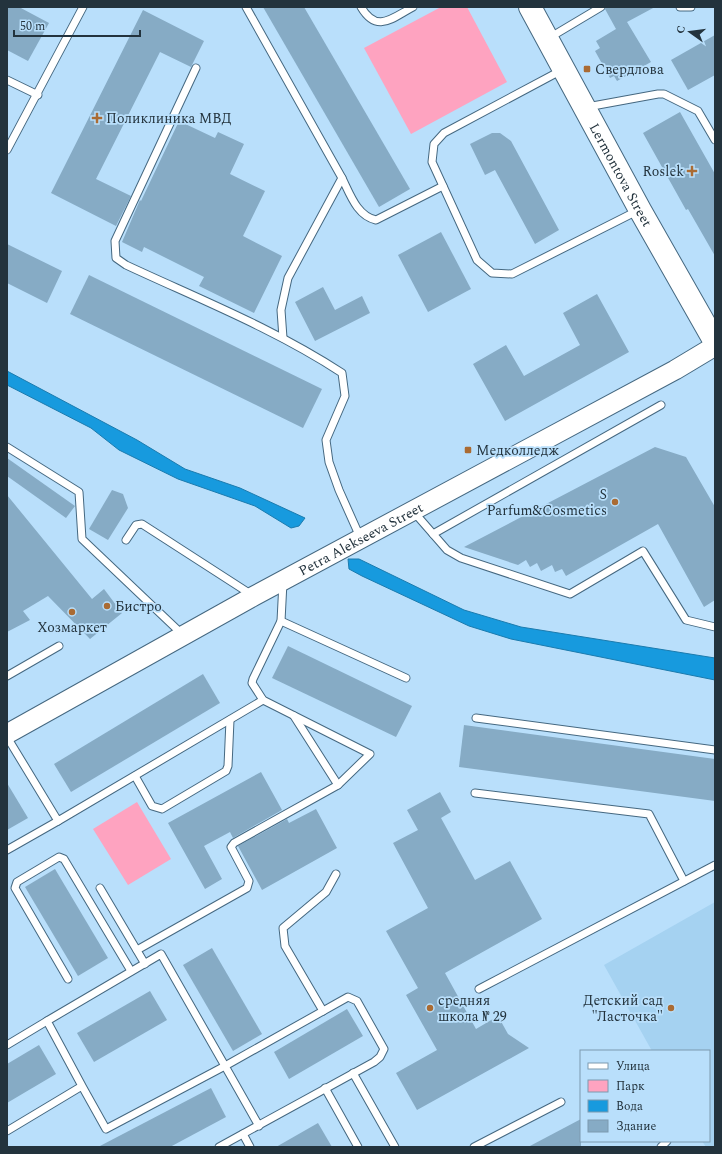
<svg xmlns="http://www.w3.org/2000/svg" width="722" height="1154" font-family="Spectral,serif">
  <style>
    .built { fill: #a5d2f1 }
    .green { fill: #fea3c0 }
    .water { fill: #179ade; stroke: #1b7bae }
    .building { fill: #86abc5 }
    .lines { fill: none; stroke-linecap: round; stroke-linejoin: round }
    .lane-casing { stroke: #456880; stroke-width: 9 }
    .secondary-casing { stroke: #456880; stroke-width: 21 }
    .primary-casing { stroke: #456880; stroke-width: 24 }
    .lane { stroke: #fff; stroke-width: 7 }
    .secondary { stroke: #fff; stroke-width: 19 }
    .primary { stroke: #fff; stroke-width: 22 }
    .poi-dot { fill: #aa6b33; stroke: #b9dffb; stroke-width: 1.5 }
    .labels { text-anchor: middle; stroke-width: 3.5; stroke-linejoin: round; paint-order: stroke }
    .poi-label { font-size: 14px; fill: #23333d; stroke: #b9dffb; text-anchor: start }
    .street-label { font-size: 14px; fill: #23333d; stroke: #b9dffb }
  </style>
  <rect width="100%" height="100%" fill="#b9dffb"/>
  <path class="built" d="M 715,902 L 715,1147 L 706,1147 L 702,1141 L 709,1141 L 709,1051 L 652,1051 L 604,965 Z"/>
  <g class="green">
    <path d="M 441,7 L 467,7 L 507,82 L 411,134 L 364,48 Z"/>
    <path d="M 137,802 L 171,859 L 128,885 L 93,829 Z"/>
  </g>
  <g class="water">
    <path d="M 7,371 L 137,440 L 185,469 L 240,488 L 305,518 L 299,526 L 291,528 L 255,506 L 178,479 L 119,450 L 91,428 L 7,385 Z"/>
    <path d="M 348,559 L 359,559 L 464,610 L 521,627 L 715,658 L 715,680 L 511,639 L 469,626 L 362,576 L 349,569 Z"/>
  </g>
  <g class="building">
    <path d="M 7,7 L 19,7 L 49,23 L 28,61 L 7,50 Z"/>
    <path d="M 263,7 L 304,7 L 410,189 L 379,207 Z"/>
    <path d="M 606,7 L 655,7 L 627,22 L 651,62 L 617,81 L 614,76 L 610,78 L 595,51 L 600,48 L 596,41 L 616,29 L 605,9 Z"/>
    <path d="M 143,10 L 204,41 L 191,67 L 160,52 L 96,179 L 131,196 L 116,226 L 51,193 Z"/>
    <path d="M 715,35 L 715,75 L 688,90 L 671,60 Z"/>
    <path d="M 680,112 L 715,174 L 715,256 L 688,209 L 686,210 L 643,133 Z"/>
    <path d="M 179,121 L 215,138 L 218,132 L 244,144 L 230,174 L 265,191 L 243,236 L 282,256 L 254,313 L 199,286 L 204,277 L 144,247 L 142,252 L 122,242 L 140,200 L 141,201 Z"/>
    <path d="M 492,133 L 500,133 L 511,141 L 559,230 L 535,244 L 495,170 L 485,175 L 470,144 Z"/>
    <path d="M 441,232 L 471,289 L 428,312 L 398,255 Z"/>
    <path d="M 7,244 L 62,271 L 47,303 L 7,283 Z"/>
    <path d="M 89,275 L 322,389 L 303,428 L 70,314 Z"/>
    <path d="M 323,287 L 335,310 L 362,296 L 370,313 L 315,341 L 295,302 Z"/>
    <path d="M 597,294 L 629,352 L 505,421 L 473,364 L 506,345 L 524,376 L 580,345 L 563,313 Z"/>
    <path d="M 655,447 L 686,457 L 715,507 L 715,600 L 704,607 L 658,524 L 566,576 L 562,569 L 555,572 L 552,565 L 541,571 L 537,563 L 530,567 L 526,560 L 518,565 L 464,547 Z"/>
    <path d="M 7,458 L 75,506 L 66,518 L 7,476 Z"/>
    <path d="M 112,490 L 123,494 L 128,508 L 108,540 L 89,529 Z"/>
    <path d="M 7,495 L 92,599 L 104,589 L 122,613 L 90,639 L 48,596 L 23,611 L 30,620 L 7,632 Z"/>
    <path d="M 288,646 L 412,706 L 396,737 L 272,678 Z"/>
    <path d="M 203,674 L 220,703 L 71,792 L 54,764 Z"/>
    <path d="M 464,725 L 715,759 L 715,801 L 459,767 Z"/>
    <path d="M 261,772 L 282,810 L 233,838 L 230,832 L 204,846 L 222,879 L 205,889 L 168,823 Z"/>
    <path d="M 7,783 L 28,818 L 7,830 Z"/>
    <path d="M 440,792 L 451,812 L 441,818 L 475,880 L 510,861 L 542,919 L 445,973 L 476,1029 L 498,1016 L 508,1034 L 529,1048 L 417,1110 L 396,1073 L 437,1050 L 406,995 L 418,988 L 386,931 L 428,908 L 393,843 L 418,830 L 407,810 Z"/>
    <path d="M 316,809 L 337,848 L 262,890 L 238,846 L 287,819 L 289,823 Z"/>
    <path d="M 55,869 L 108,958 L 78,976 L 25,887 Z"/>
    <path d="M 212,948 L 262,1034 L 233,1051 L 183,965 Z"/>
    <path d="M 150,991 L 167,1020 L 94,1062 L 77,1033 Z"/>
    <path d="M 347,1009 L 363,1036 L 289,1079 L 274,1052 Z"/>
    <path d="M 39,1045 L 56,1074 L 7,1103 L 7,1064 Z"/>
    <path d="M 211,1088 L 226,1117 L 170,1147 L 98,1147 Z"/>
    <path d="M 581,1119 L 581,1147 L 528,1147 Z"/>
    <path d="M 318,1123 L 332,1147 L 276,1147 Z"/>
  </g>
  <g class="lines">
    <defs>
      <g id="lane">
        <path d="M 246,7 L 342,178 L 288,278 L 281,310 L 283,338"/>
        <path d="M 361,7 C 377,34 392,18 413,7"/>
        <path d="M 680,7 L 691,7"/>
        <path d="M 549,38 L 601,7"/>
        <path d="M 196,68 L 115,241 L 116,258 L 126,265 C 199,299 275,329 342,373 L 345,396 L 326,440 L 329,462 L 339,490 L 360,537"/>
        <path d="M 562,70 L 444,133 L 434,144 L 432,162 L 477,260 L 492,273 L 512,274 L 639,210"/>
        <path d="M 7,80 L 38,95"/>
        <path d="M 587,107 L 658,94 L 664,94 L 698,111 L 715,140"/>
        <path d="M 7,150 L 83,7"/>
        <path d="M 342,178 C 350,194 357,216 376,220 L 443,186"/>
        <path d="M 7,447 L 79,492 L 82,539 L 183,635"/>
        <path d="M 413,511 L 447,550 L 461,558 L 570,594 L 643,551 L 686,620 L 715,627"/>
        <path d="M 433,534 L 661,405"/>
        <path d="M 126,540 L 136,525 L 142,524 L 252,595"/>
        <path d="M 281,621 L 406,678"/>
        <path d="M 7,676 L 59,646"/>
        <path d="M 294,716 L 338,785"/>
        <path d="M 476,718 L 715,750"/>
        <path d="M 7,737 L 58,821 L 263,700"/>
        <path d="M 135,776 L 152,806 L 162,809 L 226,771 L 228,766 L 230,720"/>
        <path d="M 475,793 L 649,814 L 684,881"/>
        <path d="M 7,850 L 58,821"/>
        <path d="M 100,888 L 145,964"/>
        <path d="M 137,950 L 247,888 L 249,881 L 231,847 L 234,843 L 338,785 L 370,754 L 263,700 L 252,683 L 253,679 L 281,621 L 283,582"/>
        <path d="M 68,979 L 15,888 L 17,882 L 59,857 L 64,859 L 131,971"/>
        <path d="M 479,989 L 715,865"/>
        <path d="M 323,1011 L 285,946 L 283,928 L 326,892 L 336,874"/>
        <path d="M 7,1045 L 47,1021"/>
        <path d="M 353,1073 L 395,1147"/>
        <path d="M 325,1088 L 358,1147"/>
        <path d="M 7,1131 L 82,1086 L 106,1129 L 225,1066 L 161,954 L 47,1021 L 82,1086"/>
        <path d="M 243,1134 L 250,1147"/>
        <path d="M 219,1147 L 374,1062 L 380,1057 L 384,1049 L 357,1001 L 348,997 L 225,1066 L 259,1126"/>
        <path d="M 474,1147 L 561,1102"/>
        <path d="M 661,1147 L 667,1141"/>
      </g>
      <g id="secondary">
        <path id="s1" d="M 7,734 L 254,596 L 675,370 L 715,346"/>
      </g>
      <g id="primary">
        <path id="s2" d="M 530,7 L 640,210 L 715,342"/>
      </g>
    </defs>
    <use href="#lane" class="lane-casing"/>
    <use href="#secondary" class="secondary-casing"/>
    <use href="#primary" class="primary-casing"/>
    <use href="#lane" class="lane"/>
    <use href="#secondary" class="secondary"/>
    <use href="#primary" class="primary"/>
  </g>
  <g class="poi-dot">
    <rect x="583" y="65" width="8" height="8" rx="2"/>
    <path d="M95 112h4v4h4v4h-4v4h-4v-4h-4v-4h4z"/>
    <path d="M690 165h4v4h4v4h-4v4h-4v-4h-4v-4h4z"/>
    <rect x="464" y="446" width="8" height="8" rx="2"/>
    <circle cx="615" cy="502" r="4"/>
    <circle cx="107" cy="606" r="4"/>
    <circle cx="72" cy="612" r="4"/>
    <circle cx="430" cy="1008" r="4"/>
    <circle cx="671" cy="1008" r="4"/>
  </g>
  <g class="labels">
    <g class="poi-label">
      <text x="595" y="74">Свердлова</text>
      <text x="106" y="123">Поликлиника МВД</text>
      <text x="684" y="176" text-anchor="end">Roslek</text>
      <text x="476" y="455">Медколледж</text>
      <text x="607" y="499" text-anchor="end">S<tspan x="607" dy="16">Parfum&amp;Cosmetics</tspan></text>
      <text x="115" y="611">Бистро</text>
      <text x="72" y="632" text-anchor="middle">Хозмаркет</text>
      <text x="438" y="1005">средняя<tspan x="438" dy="16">школа № 29</tspan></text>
      <text x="663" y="1005" text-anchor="end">Детский сад<tspan x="663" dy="16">"Ласточка"</tspan></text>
    </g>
    <g class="street-label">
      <text dy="5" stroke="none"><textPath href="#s2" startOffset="191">Lermontova Street</textPath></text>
      <text dy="5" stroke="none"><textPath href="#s1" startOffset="404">Petra Alekseeva Street</textPath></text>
    </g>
  </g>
  <rect width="722" height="1154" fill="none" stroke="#23333d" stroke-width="16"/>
  <rect x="580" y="1050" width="130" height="92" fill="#b9dffb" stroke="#7d9aaf"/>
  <rect x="588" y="1063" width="20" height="6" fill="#ffffff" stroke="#7d9aaf"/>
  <text x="616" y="1070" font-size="12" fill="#23333d">Улица</text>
  <rect x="588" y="1080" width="20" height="12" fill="#fea3c0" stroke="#7d9aaf"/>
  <text x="616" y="1090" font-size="12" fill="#23333d">Парк</text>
  <rect x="588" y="1100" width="20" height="12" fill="#179ade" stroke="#7d9aaf"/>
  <text x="616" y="1110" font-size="12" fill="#23333d">Вода</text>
  <rect x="588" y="1120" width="20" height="12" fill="#86abc5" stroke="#7d9aaf"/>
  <text x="616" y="1130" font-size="12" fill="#23333d">Здание</text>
  <g transform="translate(690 32) rotate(284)" stroke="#b9dffb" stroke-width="3" paint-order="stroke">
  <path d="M0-3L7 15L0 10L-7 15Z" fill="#23333d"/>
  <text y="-6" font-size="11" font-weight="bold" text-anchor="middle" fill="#23333d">С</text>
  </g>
  <path d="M14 30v6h126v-6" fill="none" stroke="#23333d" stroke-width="2"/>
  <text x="20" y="30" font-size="12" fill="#23333d" stroke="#b9dffb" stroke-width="3" paint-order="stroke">50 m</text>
</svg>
